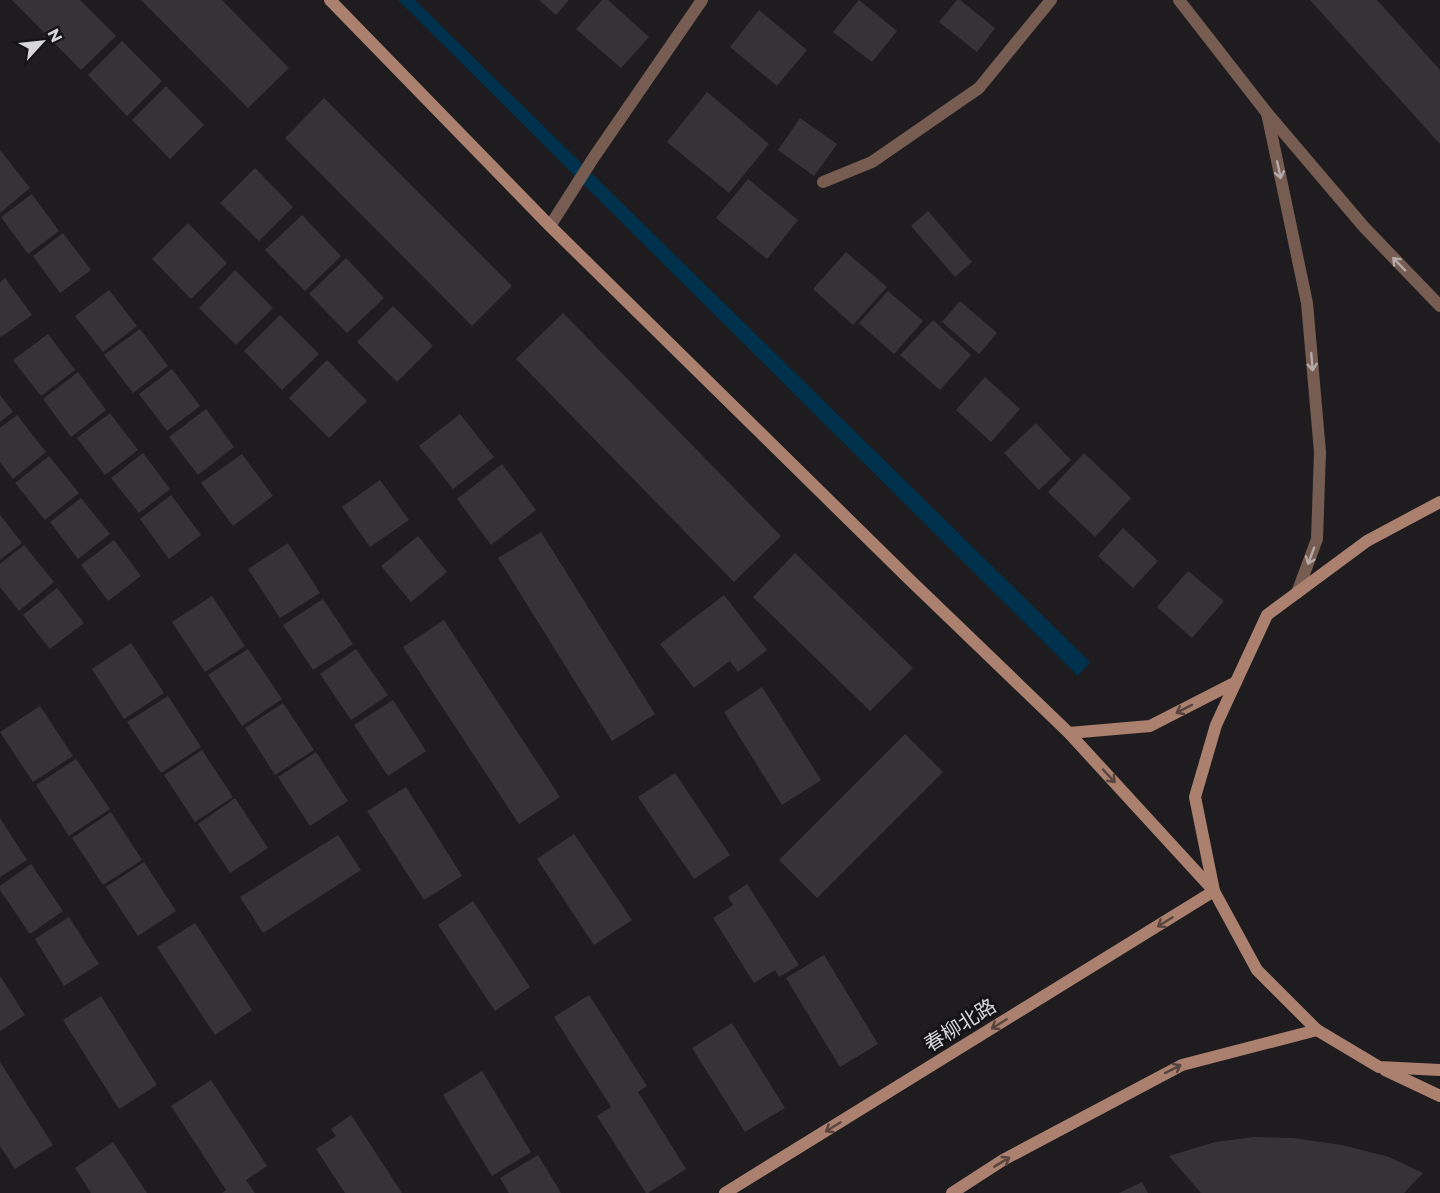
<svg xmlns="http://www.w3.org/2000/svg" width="1440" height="1193" font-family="Montserrat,'Noto Sans SC',sans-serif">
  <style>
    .water { fill: #00324d }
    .building { fill: #353336 }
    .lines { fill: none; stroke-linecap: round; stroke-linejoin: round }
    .street { stroke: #775c51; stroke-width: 12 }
    .secondary { stroke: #ab806f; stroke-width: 12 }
    .oneway { stroke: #b5aba9 }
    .oneway2 { stroke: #58443e }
    .labels { text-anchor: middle; stroke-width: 6; stroke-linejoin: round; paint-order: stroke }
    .street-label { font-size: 20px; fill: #d7d6d8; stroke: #141316 }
  </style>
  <rect width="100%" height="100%" fill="#1e1c1f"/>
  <path class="water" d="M 398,0 L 415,0 L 1090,662 L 1078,676 Z"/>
  <g class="building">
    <path d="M 12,0 L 80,0 L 116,36 L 81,70 Z"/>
    <path d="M 141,0 L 222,0 L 289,68 L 248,108 Z"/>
    <path d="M 539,0 L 569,0 L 556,15 Z"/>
    <path d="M 602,0 L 608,0 L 649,37 L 621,68 L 576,29 Z"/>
    <path d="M 859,0 L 897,31 L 872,62 L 833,32 Z"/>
    <path d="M 957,0 L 960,0 L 995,28 L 977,52 L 939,22 Z"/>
    <path d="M 1310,0 L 1377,0 L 1440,70 L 1440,144 Z"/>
    <path d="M 759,10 L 807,50 L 777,86 L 730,47 Z"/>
    <path d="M 122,41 L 162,81 L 127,116 L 88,75 Z"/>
    <path d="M 166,86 L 204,125 L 170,159 L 132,120 Z"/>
    <path d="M 707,92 L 769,144 L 729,193 L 667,142 Z"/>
    <path d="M 324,98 L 512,286 L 472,326 L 285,138 Z"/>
    <path d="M 800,118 L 837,144 L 814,176 L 778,150 Z"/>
    <path d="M 0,150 L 30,188 L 0,213 Z"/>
    <path d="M 255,168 L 293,207 L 259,241 L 220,203 Z"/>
    <path d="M 748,179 L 798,220 L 767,259 L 716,218 Z"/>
    <path d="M 32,194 L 59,231 L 28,254 L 1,217 Z"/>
    <path d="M 928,211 L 972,262 L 955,277 L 911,226 Z"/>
    <path d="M 302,215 L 341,256 L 305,291 L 265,250 Z"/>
    <path d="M 188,223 L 227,263 L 191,299 L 152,259 Z"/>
    <path d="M 63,233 L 91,270 L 60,293 L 33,256 Z"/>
    <path d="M 846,252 L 887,287 L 853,325 L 813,289 Z"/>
    <path d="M 346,258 L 384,298 L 347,333 L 309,294 Z"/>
    <path d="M 235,270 L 273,308 L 236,345 L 199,308 Z"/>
    <path d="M 5,278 L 32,315 L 1,337 L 0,336 L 0,282 Z"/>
    <path d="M 109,290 L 137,326 L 103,352 L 75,316 Z"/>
    <path d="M 888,291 L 923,321 L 894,354 L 859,323 Z"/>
    <path d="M 960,301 L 997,333 L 979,354 L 942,322 Z"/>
    <path d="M 393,306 L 433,346 L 397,382 L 357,342 Z"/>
    <path d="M 563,313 L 781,536 L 734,582 L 516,359 Z"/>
    <path d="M 280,315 L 319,354 L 282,390 L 244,351 Z"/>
    <path d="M 933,320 L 971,355 L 940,390 L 900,355 Z"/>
    <path d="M 140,329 L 168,366 L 133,393 L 104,355 Z"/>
    <path d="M 48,334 L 75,370 L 41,396 L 13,360 Z"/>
    <path d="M 327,360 L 367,401 L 329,438 L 289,398 Z"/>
    <path d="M 172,369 L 200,406 L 167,431 L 139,394 Z"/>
    <path d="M 78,372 L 106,410 L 71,437 L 43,399 Z"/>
    <path d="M 985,377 L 1020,409 L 991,442 L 956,410 Z"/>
    <path d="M 0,395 L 13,412 L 0,422 Z"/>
    <path d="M 206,409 L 234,447 L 198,475 L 169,437 Z"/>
    <path d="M 110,413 L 138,450 L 105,475 L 77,438 Z"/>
    <path d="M 460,414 L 494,457 L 453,489 L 419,446 Z"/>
    <path d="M 17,415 L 46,452 L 13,479 L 0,462 L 0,428 Z"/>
    <path d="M 1036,423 L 1071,460 L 1039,490 L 1004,453 Z"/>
    <path d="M 143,453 L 170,489 L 139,513 L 111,478 Z"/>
    <path d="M 1084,453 L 1131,498 L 1095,537 L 1048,492 Z"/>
    <path d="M 242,454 L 273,496 L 233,526 L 201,483 Z"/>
    <path d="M 49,456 L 79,493 L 45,520 L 15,483 Z"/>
    <path d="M 502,464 L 536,510 L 491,545 L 457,499 Z"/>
    <path d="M 380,480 L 409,520 L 370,547 L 342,507 Z"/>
    <path d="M 171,495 L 201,535 L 169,559 L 140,519 Z"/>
    <path d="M 81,498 L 110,534 L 78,559 L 50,522 Z"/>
    <path d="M 0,515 L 22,543 L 0,560 Z"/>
    <path d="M 1123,528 L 1158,561 L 1133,588 L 1098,556 Z"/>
    <path d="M 541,532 L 655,714 L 612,741 L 498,558 Z"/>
    <path d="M 418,536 L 447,572 L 411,602 L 381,566 Z"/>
    <path d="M 114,540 L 141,576 L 108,601 L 81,565 Z"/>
    <path d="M 288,543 L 320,593 L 280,618 L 248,569 Z"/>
    <path d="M 24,545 L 54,582 L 19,611 L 0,587 L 0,564 Z"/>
    <path d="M 795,553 L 913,668 L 870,711 L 753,597 Z"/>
    <path d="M 1188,571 L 1224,601 L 1192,638 L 1157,607 Z"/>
    <path d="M 57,588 L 84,623 L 50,649 L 23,615 Z"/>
    <path d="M 724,595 L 767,650 L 738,672 L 730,661 L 694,688 L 660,644 Z"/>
    <path d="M 212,596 L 245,646 L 205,672 L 172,622 Z"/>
    <path d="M 323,599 L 353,644 L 313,670 L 283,625 Z"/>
    <path d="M 444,620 L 560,797 L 519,824 L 403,647 Z"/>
    <path d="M 131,643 L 164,693 L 124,719 L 92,669 Z"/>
    <path d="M 248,649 L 282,699 L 242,726 L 208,675 Z"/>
    <path d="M 356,649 L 388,695 L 351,720 L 320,674 Z"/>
    <path d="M 762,687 L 821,780 L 782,805 L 724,712 Z"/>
    <path d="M 168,696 L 201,747 L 161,773 L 127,722 Z"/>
    <path d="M 393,700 L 426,751 L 388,776 L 354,725 Z"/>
    <path d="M 283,703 L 314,750 L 275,775 L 245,728 Z"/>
    <path d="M 40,706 L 73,756 L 33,782 L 0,732 Z"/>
    <path d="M 905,734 L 943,772 L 817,898 L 779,860 Z"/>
    <path d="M 202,750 L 233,797 L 195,822 L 164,775 Z"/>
    <path d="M 316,752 L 348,801 L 310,826 L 278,777 Z"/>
    <path d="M 76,759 L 110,809 L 69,836 L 36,785 Z"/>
    <path d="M 675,773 L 730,855 L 694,879 L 638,797 Z"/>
    <path d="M 406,787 L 462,876 L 424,900 L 367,811 Z"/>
    <path d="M 235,798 L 268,848 L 230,873 L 198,824 Z"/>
    <path d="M 111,812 L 142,860 L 103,885 L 72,838 Z"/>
    <path d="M 0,818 L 27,860 L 0,877 Z"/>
    <path d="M 574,834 L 632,920 L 594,945 L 537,859 Z"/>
    <path d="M 338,835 L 361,870 L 263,933 L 240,897 Z"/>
    <path d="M 144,862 L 176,911 L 138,936 L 106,887 Z"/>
    <path d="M 31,864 L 63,911 L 30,934 L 0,890 L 0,886 Z"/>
    <path d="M 747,884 L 799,965 L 779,977 L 775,970 L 754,983 L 713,918 L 733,905 L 728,897 Z"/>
    <path d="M 473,901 L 530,987 L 495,1011 L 438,925 Z"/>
    <path d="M 69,917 L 99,964 L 64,986 L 35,939 Z"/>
    <path d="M 195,923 L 252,1010 L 215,1035 L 157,947 Z"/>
    <path d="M 824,955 L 878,1044 L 840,1067 L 786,978 Z"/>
    <path d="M 0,976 L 25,1015 L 0,1031 Z"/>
    <path d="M 589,995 L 647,1086 L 638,1092 L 686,1169 L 648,1193 L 646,1193 L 597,1116 L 611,1107 L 554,1017 Z"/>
    <path d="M 101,996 L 157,1085 L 119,1109 L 63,1020 Z"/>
    <path d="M 732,1023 L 785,1108 L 745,1132 L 692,1048 Z"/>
    <path d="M 0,1062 L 53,1145 L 15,1169 L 0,1146 Z"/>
    <path d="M 482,1071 L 531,1152 L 492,1176 L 443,1095 Z"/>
    <path d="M 211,1080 L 267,1166 L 246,1180 L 255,1193 L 222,1193 L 226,1190 L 171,1106 Z"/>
    <path d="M 351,1115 L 402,1193 L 345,1193 L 316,1149 L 336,1136 L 331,1129 Z"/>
    <path d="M 1254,1137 L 1293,1138 L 1342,1145 L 1389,1157 L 1423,1173 L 1404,1193 L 1201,1193 L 1169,1156 L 1215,1142 Z"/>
    <path d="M 113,1142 L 147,1193 L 91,1193 L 75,1168 Z"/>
    <path d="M 538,1155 L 561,1193 L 509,1193 L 500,1178 Z"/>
    <path d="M 1142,1182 L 1148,1193 L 1119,1193 Z"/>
  </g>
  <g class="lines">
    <g class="street">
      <path d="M 1179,0 L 1267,113 L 1364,227 L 1440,306"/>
      <path d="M 1267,113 L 1307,303 L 1320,452 L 1317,539 L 1297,593"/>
      <path d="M 823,182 L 872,162 L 979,88 L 1051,0"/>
      <path d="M 550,226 L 594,157 L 702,0"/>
    </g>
    <g class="secondary">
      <path d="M 330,0 L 550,226 L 909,579 L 1069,733 L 1214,891 L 725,1193"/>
      <path d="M 1440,502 L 1367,541 L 1267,615 L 1216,725 L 1195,797 L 1214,891 L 1257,970 L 1317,1030 L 1379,1067 L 1440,1070"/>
      <path d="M 1069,733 L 1150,726 L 1236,682"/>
      <path d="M 1385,1070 L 1440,1096"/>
      <path d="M 952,1193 L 1003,1160 L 1182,1065 L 1317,1030"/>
    </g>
  </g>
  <defs><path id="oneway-shaft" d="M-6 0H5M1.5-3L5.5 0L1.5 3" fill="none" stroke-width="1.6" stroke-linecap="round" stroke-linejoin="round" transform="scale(1.5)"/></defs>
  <g class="oneway">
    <use href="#oneway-shaft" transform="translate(1279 170) rotate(78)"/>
    <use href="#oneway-shaft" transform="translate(1399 264) rotate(-134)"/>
    <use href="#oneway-shaft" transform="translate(1312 362) rotate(85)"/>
    <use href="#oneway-shaft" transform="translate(1311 556) rotate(111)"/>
  </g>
  <g class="oneway2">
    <use href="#oneway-shaft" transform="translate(1184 709) rotate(153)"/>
    <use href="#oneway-shaft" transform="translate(1109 776) rotate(47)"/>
    <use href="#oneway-shaft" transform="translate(1165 922) rotate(148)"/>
    <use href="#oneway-shaft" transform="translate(999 1024) rotate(148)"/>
    <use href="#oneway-shaft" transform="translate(1173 1069) rotate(-27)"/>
    <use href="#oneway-shaft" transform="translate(833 1127) rotate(148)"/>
    <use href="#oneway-shaft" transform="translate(1002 1162) rotate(-31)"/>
  </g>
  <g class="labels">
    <g class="street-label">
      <text transform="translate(960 1025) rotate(-32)" y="7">春柳北路</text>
    </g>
  </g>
  <g transform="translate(42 42) rotate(63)" stroke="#141316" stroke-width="4.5" paint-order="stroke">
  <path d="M0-4.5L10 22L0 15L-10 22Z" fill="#d7d6d8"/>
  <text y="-9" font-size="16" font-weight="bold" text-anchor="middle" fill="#d7d6d8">N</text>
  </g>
</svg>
